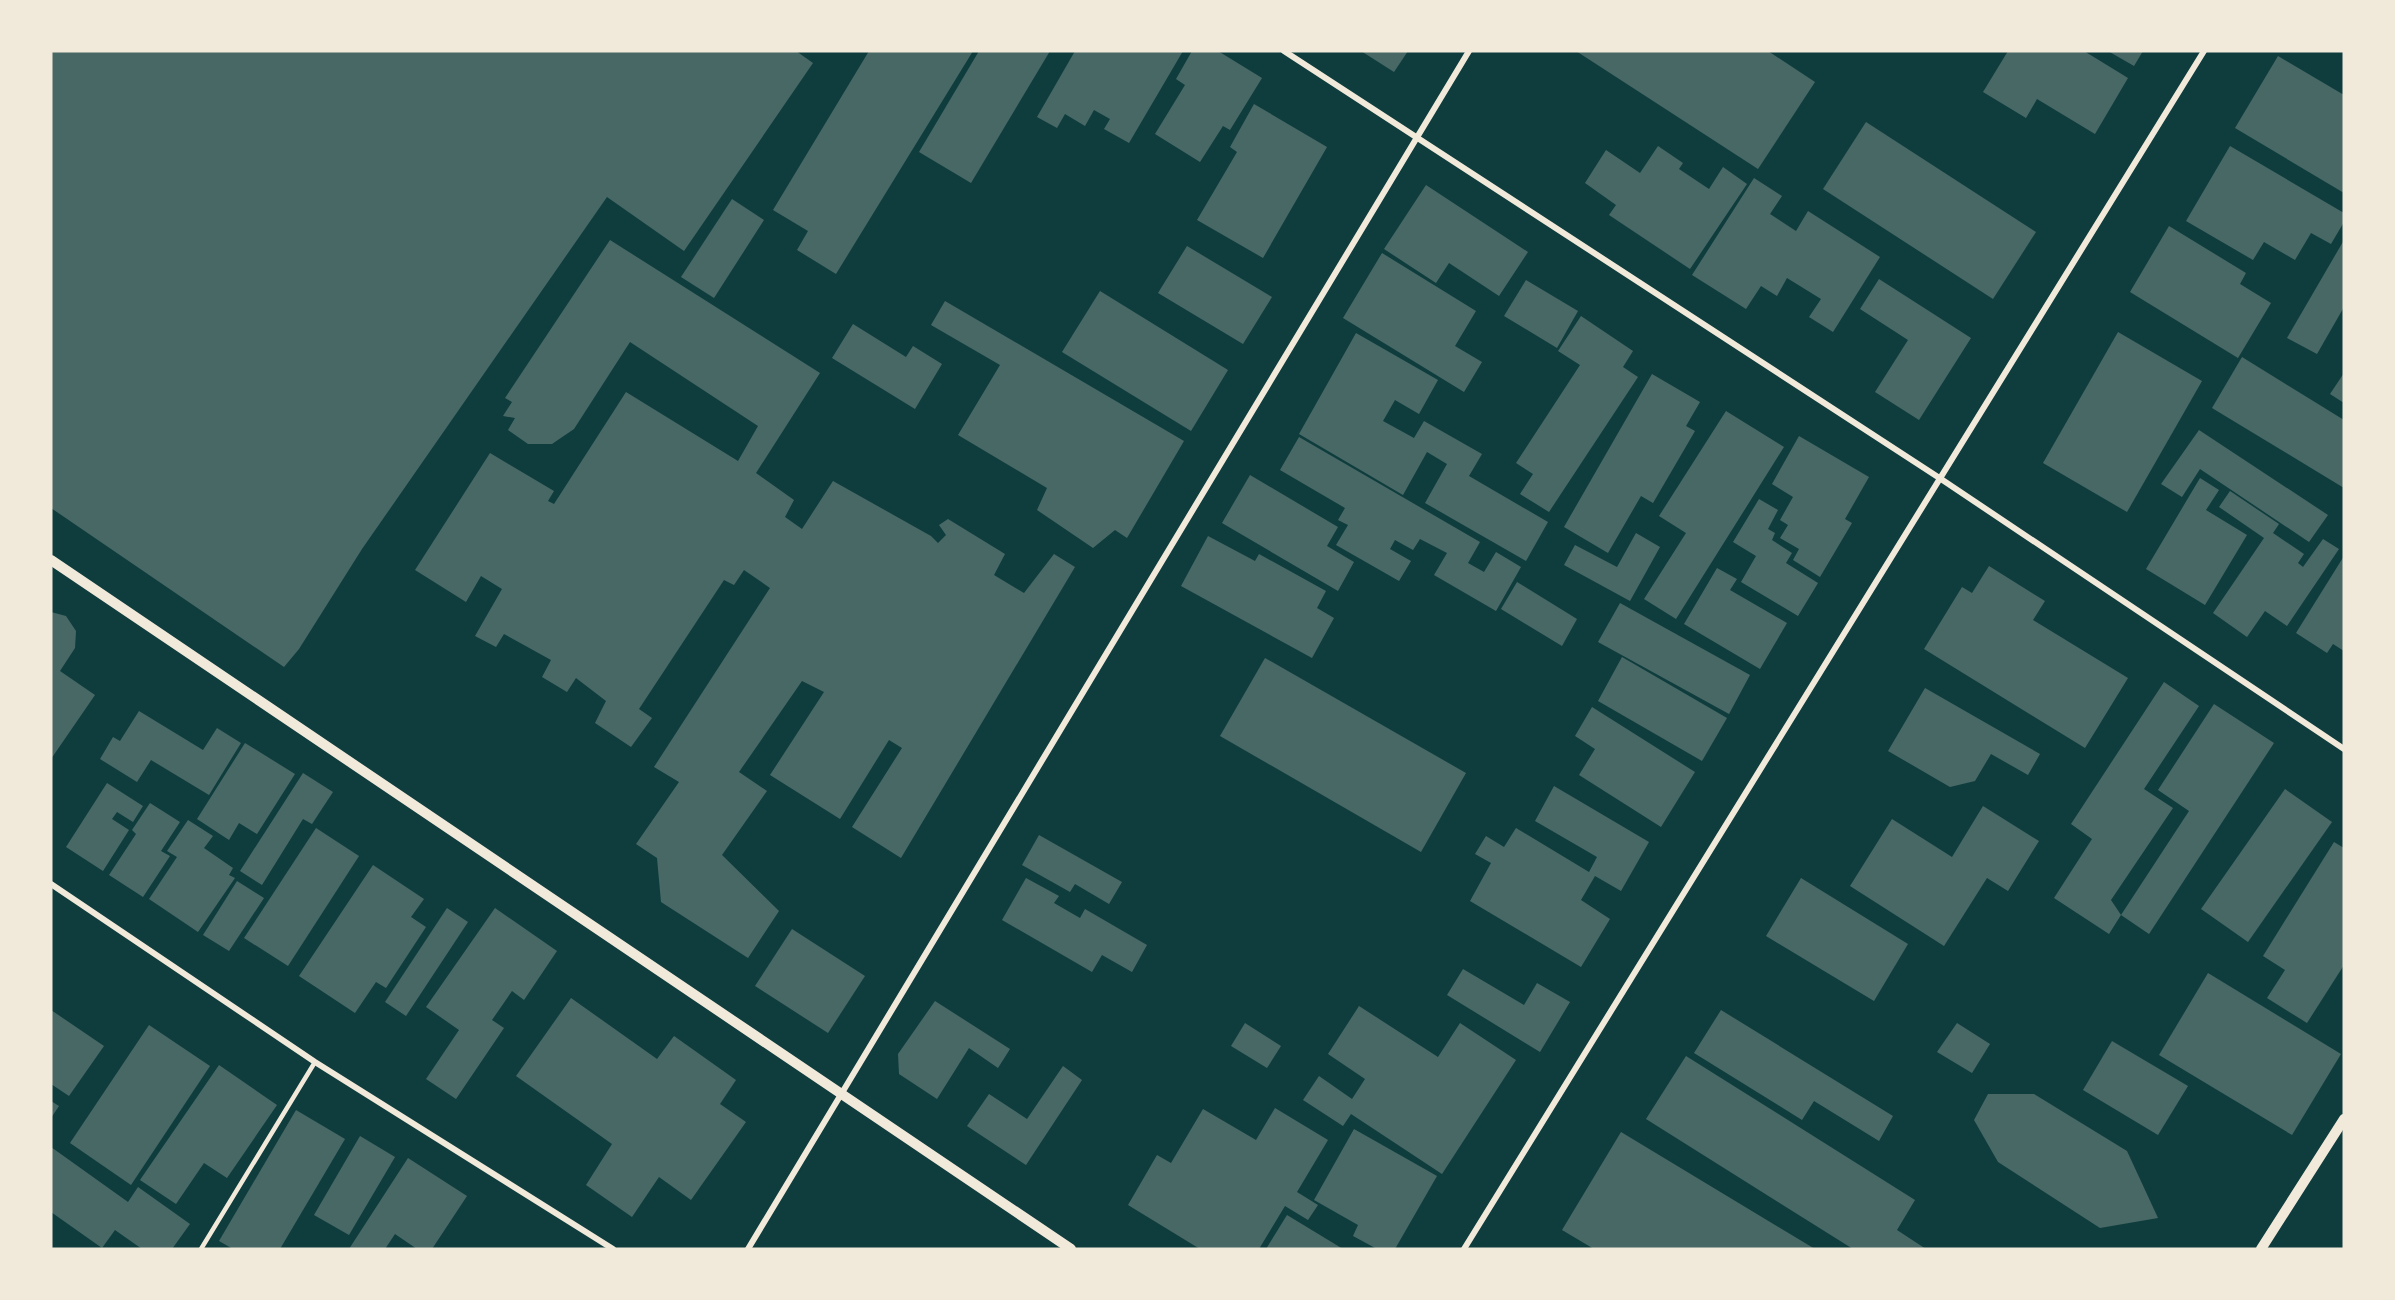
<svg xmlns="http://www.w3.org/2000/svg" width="2395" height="1300" font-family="Barlow,sans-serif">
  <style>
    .building { fill: #486865 }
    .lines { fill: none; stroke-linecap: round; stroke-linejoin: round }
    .service { stroke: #f1e9da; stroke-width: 4.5 }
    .minor { stroke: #f1e9da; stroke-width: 6 }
    .tertiary { stroke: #f1e9da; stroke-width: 10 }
  </style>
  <rect width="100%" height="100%" fill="#0f3d3e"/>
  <g class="building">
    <path d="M 51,51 L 796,51 L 813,63 L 684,251 L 607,197 L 362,549 L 299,649 L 284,667 L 51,508 Z"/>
    <path d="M 869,51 L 973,51 L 836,274 L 797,250 L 808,231 L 773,210 Z"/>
    <path d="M 979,51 L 1050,51 L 971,183 L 919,152 Z"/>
    <path d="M 1075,51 L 1183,51 L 1129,143 L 1104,129 L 1110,119 L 1094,110 L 1085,126 L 1065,114 L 1057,128 L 1037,117 Z"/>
    <path d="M 1192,51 L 1218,51 L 1262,78 L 1230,130 L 1223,126 L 1200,162 L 1155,134 L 1185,85 L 1176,79 Z"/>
    <path d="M 1361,51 L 1408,51 L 1394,72 Z"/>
    <path d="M 1576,51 L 1768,51 L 1815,82 L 1758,169 Z"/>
    <path d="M 2008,51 L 2084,51 L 2128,78 L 2095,134 L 2037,99 L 2026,118 L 1983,92 Z"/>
    <path d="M 2108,51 L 2143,51 L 2134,66 Z"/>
    <path d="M 2278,56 L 2344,95 L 2344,193 L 2235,128 Z"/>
    <path d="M 1254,104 L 1327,147 L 1263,258 L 1197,220 L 1237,152 L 1230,147 Z"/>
    <path d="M 1866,122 L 2036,232 L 1993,299 L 1823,189 Z"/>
    <path d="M 1658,146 L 1683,163 L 1679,169 L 1709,189 L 1723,167 L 1747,184 L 1690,269 L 1609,215 L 1616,205 L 1585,183 L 1606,150 L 1640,173 Z"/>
    <path d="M 2230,146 L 2344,213 L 2344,222 L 2331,244 L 2311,233 L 2295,260 L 2264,242 L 2253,260 L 2186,221 Z"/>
    <path d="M 1754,178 L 1782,196 L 1770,214 L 1796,231 L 1808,211 L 1880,257 L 1833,332 L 1809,317 L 1821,299 L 1787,278 L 1777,296 L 1761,286 L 1746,309 L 1692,275 Z"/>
    <path d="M 1426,185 L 1528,252 L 1499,296 L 1449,263 L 1436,283 L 1384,249 Z"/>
    <path d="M 732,199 L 764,220 L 714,298 L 681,277 Z"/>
    <path d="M 2169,226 L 2246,273 L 2240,284 L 2271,303 L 2238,358 L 2130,292 Z"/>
    <path d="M 610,240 L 820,373 L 756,473 L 794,500 L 785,517 L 802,529 L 833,481 L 931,536 L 938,543 L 946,535 L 939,525 L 948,519 L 1005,554 L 994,575 L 1024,593 L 1054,554 L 1075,567 L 901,858 L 852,827 L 902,748 L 889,740 L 840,819 L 770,775 L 824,692 L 802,681 L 739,772 L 767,791 L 722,855 L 779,911 L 748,958 L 661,902 L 657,858 L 636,844 L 679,782 L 654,767 L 770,588 L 744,570 L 734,585 L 724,580 L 639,709 L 652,718 L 631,747 L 595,723 L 606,701 L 576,678 L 567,692 L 542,677 L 551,660 L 504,634 L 496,647 L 475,636 L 502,589 L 481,576 L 466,602 L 415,570 L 490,453 L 554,491 L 548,501 L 554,504 L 626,392 L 738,461 L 758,426 L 630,342 L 574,429 L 552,444 L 528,444 L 508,430 L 515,418 L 503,416 L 512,402 L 505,398 Z"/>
    <path d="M 2344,240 L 2344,307 L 2317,354 L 2287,338 Z"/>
    <path d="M 1187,246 L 1272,297 L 1243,344 L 1158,293 Z"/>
    <path d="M 1382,253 L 1476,311 L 1455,346 L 1482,362 L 1464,392 L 1343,318 Z"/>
    <path d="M 1879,279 L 1971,338 L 1919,420 L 1875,392 L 1908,340 L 1860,309 Z"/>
    <path d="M 1526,280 L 1578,311 L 1557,348 L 1504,316 Z"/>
    <path d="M 1100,291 L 1228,370 L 1191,431 L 1062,352 Z"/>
    <path d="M 945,301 L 1184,441 L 1127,538 L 1115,530 L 1093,548 L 1037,510 L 1047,488 L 958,435 L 1000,365 L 931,325 Z"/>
    <path d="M 1581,316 L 1633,351 L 1623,367 L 1638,377 L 1549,512 L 1520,494 L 1533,474 L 1516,463 L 1580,365 L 1558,351 Z"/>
    <path d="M 853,324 L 906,357 L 913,346 L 942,364 L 915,409 L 832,358 Z"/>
    <path d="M 2118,332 L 2202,381 L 2127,512 L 2043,463 Z"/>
    <path d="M 1356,333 L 1438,380 L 1419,414 L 1395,400 L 1383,421 L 1414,438 L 1424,421 L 1482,454 L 1469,476 L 1548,522 L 1526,561 L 1425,503 L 1447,464 L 1427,452 L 1403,495 L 1299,434 Z"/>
    <path d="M 2242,357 L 2344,420 L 2344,488 L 2212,408 Z"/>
    <path d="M 2344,373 L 2344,403 L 2330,394 Z"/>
    <path d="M 1652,374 L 1700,402 L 1686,426 L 1695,431 L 1653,503 L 1641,496 L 1608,553 L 1564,527 Z"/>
    <path d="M 1726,411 L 1784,447 L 1676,619 L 1644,599 L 1686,533 L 1659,516 Z"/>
    <path d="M 2199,430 L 2328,515 L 2309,542 L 2200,469 L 2182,497 L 2161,484 Z"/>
    <path d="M 1799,436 L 1869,477 L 1845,519 L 1852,523 L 1820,577 L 1793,560 L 1799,549 L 1780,538 L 1788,525 L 1780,520 L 1793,497 L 1772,484 Z"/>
    <path d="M 1299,437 L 1480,542 L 1468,563 L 1484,572 L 1496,552 L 1521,567 L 1496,611 L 1434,575 L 1447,553 L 1420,539 L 1413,550 L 1395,540 L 1390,549 L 1411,561 L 1399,581 L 1336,545 L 1348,525 L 1338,520 L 1345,508 L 1280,470 Z"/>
    <path d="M 1250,475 L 1338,527 L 1327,546 L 1354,562 L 1338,591 L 1222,523 Z"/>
    <path d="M 2200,478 L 2219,490 L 2206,510 L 2247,535 L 2205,605 L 2146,569 Z"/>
    <path d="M 2230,491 L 2279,524 L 2273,533 L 2304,554 L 2298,563 L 2303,567 L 2323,539 L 2339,549 L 2287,626 L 2265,611 L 2247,637 L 2213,613 L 2264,538 L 2219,507 Z"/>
    <path d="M 1759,499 L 1778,510 L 1768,529 L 1775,533 L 1772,540 L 1792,553 L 1786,563 L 1818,583 L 1798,616 L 1741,582 L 1756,556 L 1733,542 Z"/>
    <path d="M 1636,533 L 1660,547 L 1630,601 L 1564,565 L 1575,545 L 1617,567 Z"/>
    <path d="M 1208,536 L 1255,561 L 1259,554 L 1326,591 L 1317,608 L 1334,618 L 1312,658 L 1181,586 Z"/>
    <path d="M 2344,556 L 2344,651 L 2333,644 L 2327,653 L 2296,633 Z"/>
    <path d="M 1989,566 L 2045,601 L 2033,620 L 2128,678 L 2085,748 L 1924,649 L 1962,587 L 1972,593 Z"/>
    <path d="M 1717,568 L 1737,579 L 1730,590 L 1787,623 L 1760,669 L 1684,624 Z"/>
    <path d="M 1517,582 L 1577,619 L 1562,646 L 1501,609 Z"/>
    <path d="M 1620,603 L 1750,675 L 1729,714 L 1598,642 Z"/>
    <path d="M 51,612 L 66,616 L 76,631 L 75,648 L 60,671 L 95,695 L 51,759 Z"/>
    <path d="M 1622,657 L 1727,718 L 1702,761 L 1598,701 Z"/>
    <path d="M 1265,658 L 1466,773 L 1421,852 L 1220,736 Z"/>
    <path d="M 2164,682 L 2199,706 L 2144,789 L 2173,808 L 2111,900 L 2121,915 L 2109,934 L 2054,898 L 2092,839 L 2071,824 Z"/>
    <path d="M 1925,688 L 2040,754 L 2028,775 L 1991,754 L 1975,781 L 1950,787 L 1888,751 Z"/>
    <path d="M 2214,704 L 2274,743 L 2149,934 L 2121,915 L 2189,811 L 2158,790 Z"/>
    <path d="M 1592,707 L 1695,772 L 1661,827 L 1579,775 L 1595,749 L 1575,736 Z"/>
    <path d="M 139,711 L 203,750 L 217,728 L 241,743 L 209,795 L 151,760 L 137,782 L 100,759 L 113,737 L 120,741 Z"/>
    <path d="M 245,743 L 295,774 L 257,834 L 239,823 L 229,840 L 197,819 Z"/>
    <path d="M 303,773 L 333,792 L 312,824 L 303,819 L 262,885 L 240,871 Z"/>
    <path d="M 107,783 L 143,806 L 133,822 L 117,812 L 112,819 L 129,830 L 103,871 L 66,847 Z"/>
    <path d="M 1554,786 L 1649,842 L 1621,891 L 1595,876 L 1581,900 L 1610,919 L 1581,967 L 1470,901 L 1491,863 L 1475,854 L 1486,836 L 1504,847 L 1516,828 L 1589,872 L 1597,857 L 1535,821 Z"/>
    <path d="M 2285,789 L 2332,822 L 2248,942 L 2201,909 Z"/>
    <path d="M 150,803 L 180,822 L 161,851 L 170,856 L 143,897 L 109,875 L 136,834 L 132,830 Z"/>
    <path d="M 1983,806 L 2039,841 L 2008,891 L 1987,878 L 1944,946 L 1850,886 L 1892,819 L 1952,857 Z"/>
    <path d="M 188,820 L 213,836 L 204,848 L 233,868 L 229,875 L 235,878 L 198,932 L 149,899 L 177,857 L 167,851 Z"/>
    <path d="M 316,828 L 359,856 L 288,966 L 244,938 Z"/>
    <path d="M 1039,835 L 1122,882 L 1109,904 L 1075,884 L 1070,892 L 1022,865 Z"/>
    <path d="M 2334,842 L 2344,848 L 2344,965 L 2307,1023 L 2267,998 L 2285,970 L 2263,956 Z"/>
    <path d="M 373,865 L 424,899 L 411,917 L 426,927 L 386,988 L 376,982 L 355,1013 L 299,976 Z"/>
    <path d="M 1026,878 L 1059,896 L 1054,903 L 1080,918 L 1085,909 L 1147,945 L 1132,972 L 1102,955 L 1092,972 L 1002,920 Z"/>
    <path d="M 1801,878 L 1908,944 L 1874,1001 L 1766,936 Z"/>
    <path d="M 237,881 L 264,898 L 229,951 L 203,935 Z"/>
    <path d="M 447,908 L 468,922 L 406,1016 L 385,1002 Z"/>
    <path d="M 495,908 L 557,951 L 524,1000 L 512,991 L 492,1020 L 504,1028 L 456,1099 L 426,1079 L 459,1030 L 426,1007 Z"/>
    <path d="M 792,929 L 865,976 L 828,1033 L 755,986 Z"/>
    <path d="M 1463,969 L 1524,1005 L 1537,983 L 1570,1002 L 1540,1052 L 1447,995 Z"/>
    <path d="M 2208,973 L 2341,1054 L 2292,1135 L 2159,1055 Z"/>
    <path d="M 571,998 L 657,1059 L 674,1036 L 736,1080 L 720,1104 L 746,1122 L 691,1200 L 659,1177 L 632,1217 L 586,1185 L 612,1144 L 516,1076 Z"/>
    <path d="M 935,1001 L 1010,1049 L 998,1068 L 969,1048 L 937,1099 L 899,1074 L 898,1054 Z"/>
    <path d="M 1359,1006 L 1438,1057 L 1460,1023 L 1516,1060 L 1442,1174 L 1351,1114 L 1343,1126 L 1303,1100 L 1319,1076 L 1352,1099 L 1365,1079 L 1328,1054 Z"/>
    <path d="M 51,1010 L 104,1046 L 69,1096 L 51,1084 Z"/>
    <path d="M 1721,1010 L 1893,1116 L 1879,1141 L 1814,1101 L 1802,1120 L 1694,1053 Z"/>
    <path d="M 1245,1023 L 1281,1046 L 1267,1068 L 1231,1046 Z"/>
    <path d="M 1957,1023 L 1990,1044 L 1972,1073 L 1937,1052 Z"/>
    <path d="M 149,1025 L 210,1066 L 131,1185 L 70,1143 Z"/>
    <path d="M 2112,1041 L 2188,1086 L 2158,1135 L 2083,1090 Z"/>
    <path d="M 1686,1056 L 1915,1200 L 1897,1230 L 1926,1249 L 1853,1249 L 1646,1119 Z"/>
    <path d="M 219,1065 L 277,1105 L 227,1178 L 204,1163 L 176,1204 L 140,1180 Z"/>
    <path d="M 1063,1066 L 1082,1080 L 1026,1165 L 967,1126 L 989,1094 L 1027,1119 Z"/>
    <path d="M 1988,1094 L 2034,1094 L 2127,1151 L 2158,1218 L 2100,1228 L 1998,1162 L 1974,1120 Z"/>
    <path d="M 51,1101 L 59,1106 L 51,1118 Z"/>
    <path d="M 1275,1108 L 1328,1140 L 1297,1192 L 1318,1205 L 1308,1220 L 1285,1206 L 1259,1249 L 1200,1249 L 1128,1205 L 1157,1155 L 1171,1163 L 1203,1109 L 1256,1140 Z"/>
    <path d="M 296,1110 L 345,1139 L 280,1249 L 233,1249 L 219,1241 Z"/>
    <path d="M 1354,1129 L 1437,1176 L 1395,1249 L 1377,1249 L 1353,1236 L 1358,1225 L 1314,1200 Z"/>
    <path d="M 1621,1132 L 1815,1249 L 1594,1249 L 1562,1230 Z"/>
    <path d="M 360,1136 L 395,1157 L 349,1235 L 314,1215 Z"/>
    <path d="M 51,1147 L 128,1202 L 138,1187 L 190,1224 L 172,1249 L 142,1249 L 115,1230 L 102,1248 L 51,1212 Z"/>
    <path d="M 408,1158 L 467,1196 L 432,1249 L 417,1249 L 395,1234 L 385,1249 L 349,1249 Z"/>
    <path d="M 1287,1215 L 1343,1249 L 1266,1249 Z"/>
  </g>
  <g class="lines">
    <path class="service" d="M 201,1249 L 315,1062"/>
    <g class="minor">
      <path d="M 1284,51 L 1941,479 L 2344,749"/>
      <path d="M 51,884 L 315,1062 L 613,1249"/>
      <path d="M 748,1249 L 1469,51"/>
      <path d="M 1464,1249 L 2204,51"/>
    </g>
    <g class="tertiary">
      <path d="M 51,560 L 1071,1249"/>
      <path d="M 2261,1249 L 2344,1119"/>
    </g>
  </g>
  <rect width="2395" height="1300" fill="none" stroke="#f1e9da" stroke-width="105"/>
</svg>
